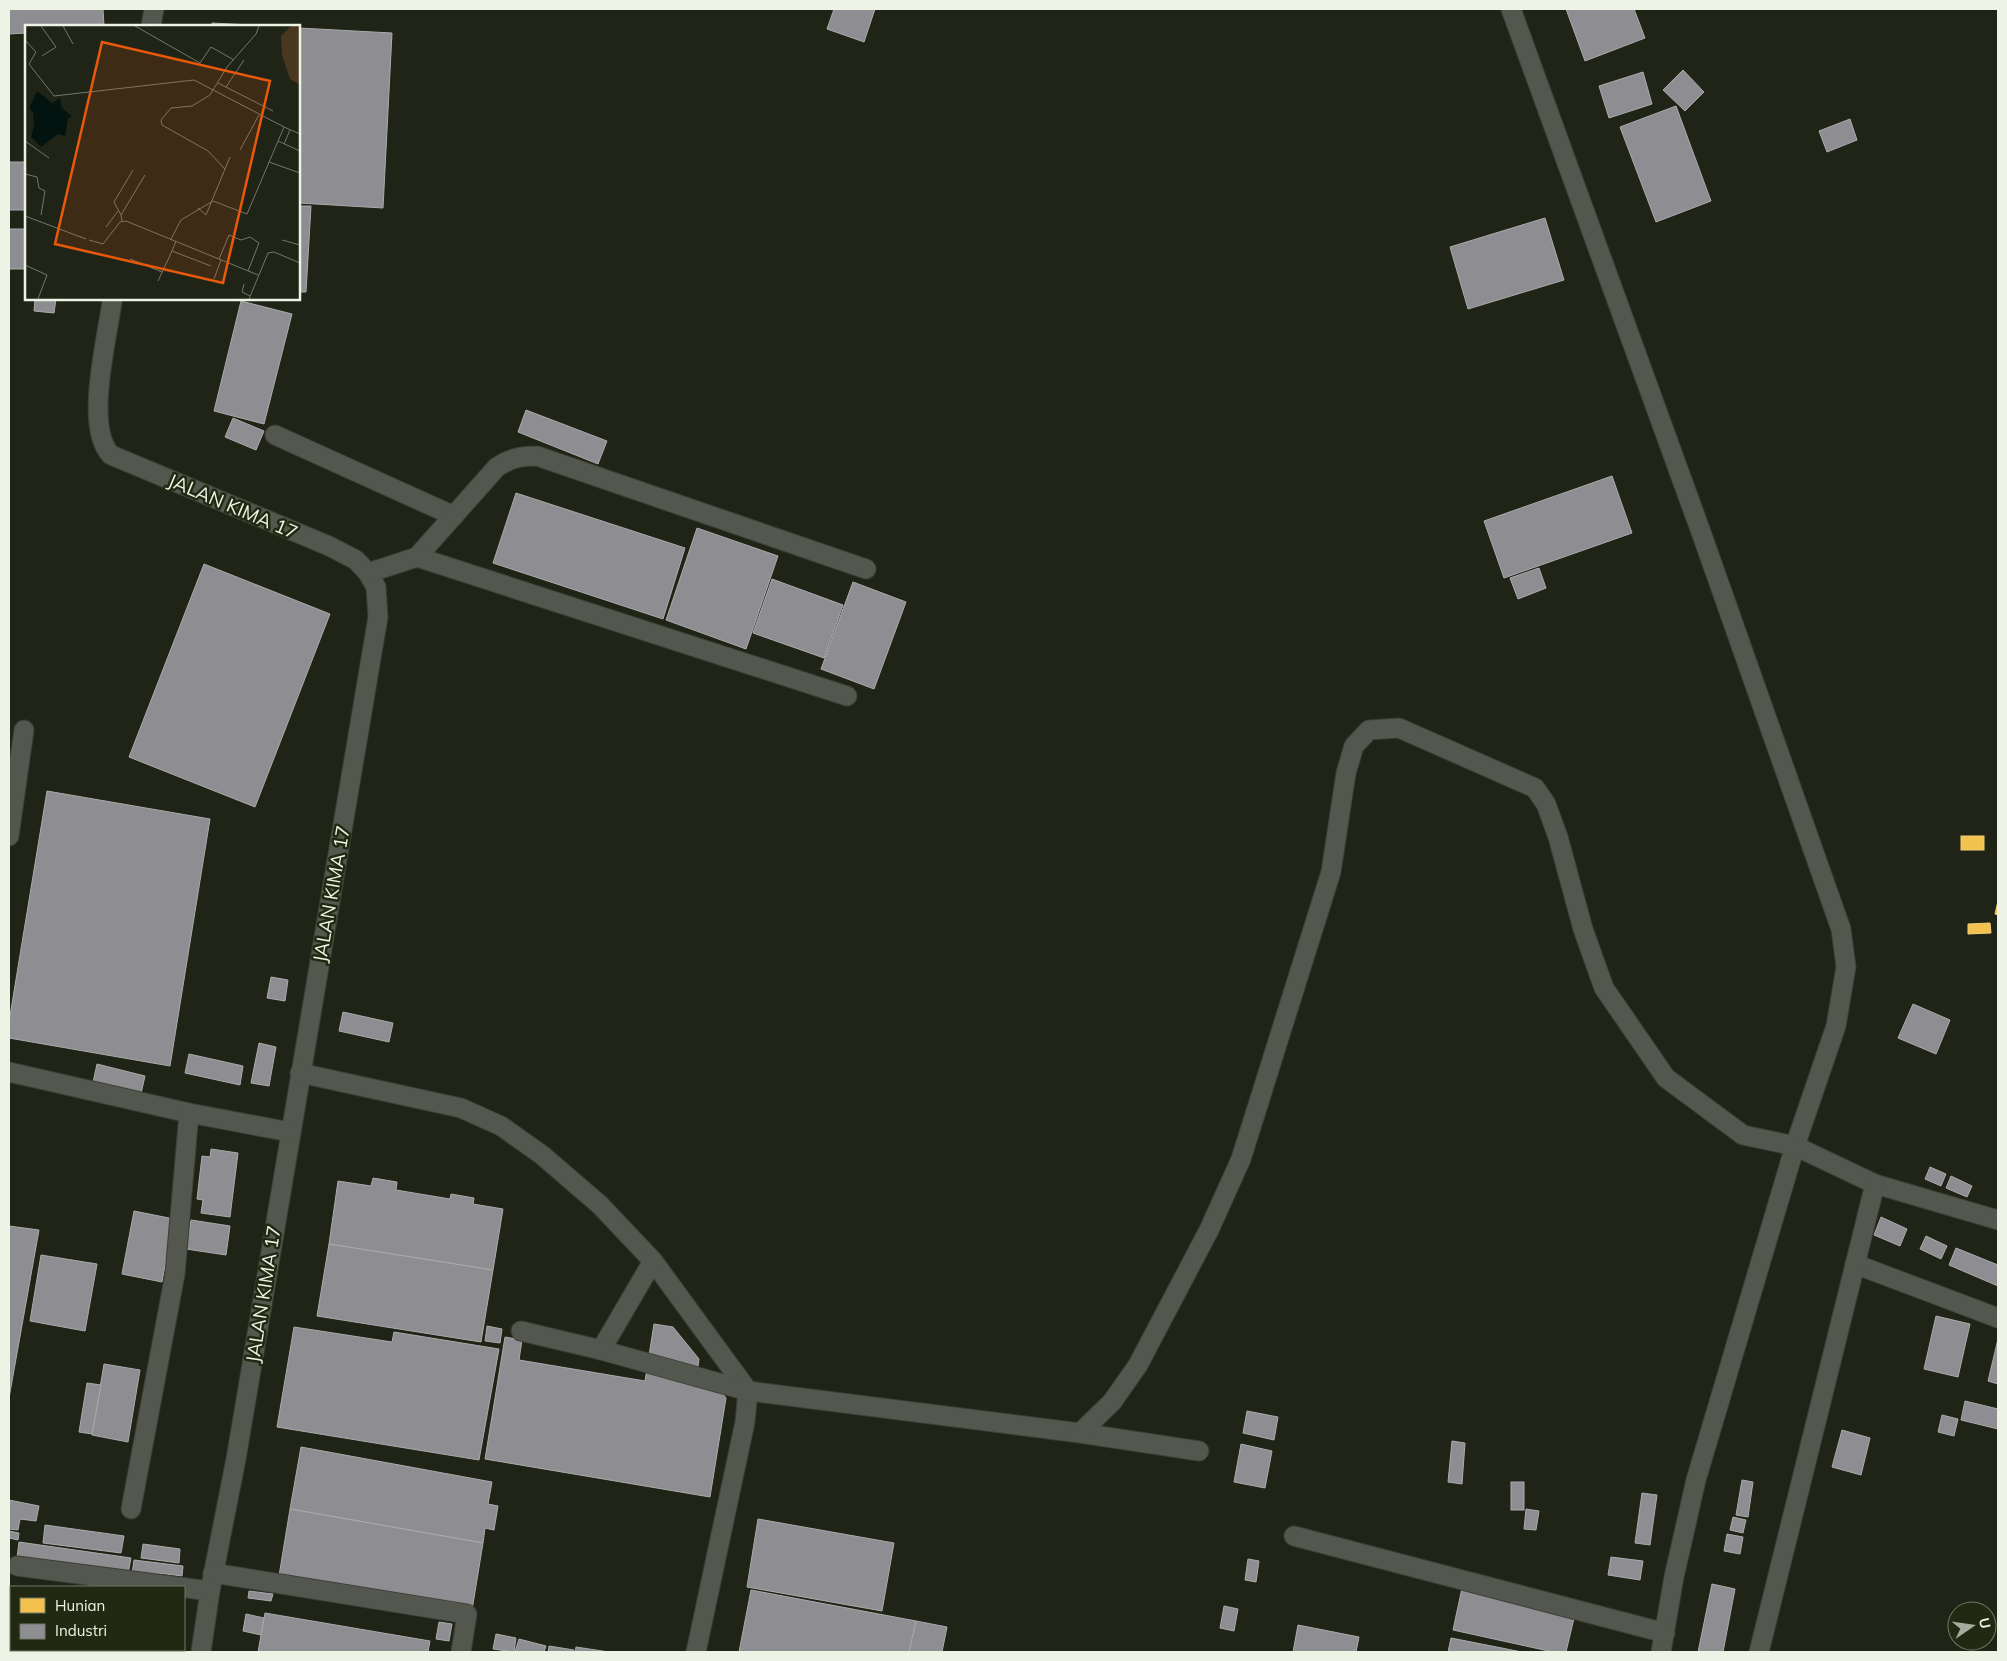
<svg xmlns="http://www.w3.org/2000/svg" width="2007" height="1661" font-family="Mulish,sans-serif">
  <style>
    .homes { fill: #f2c14e; stroke: #f1d07b }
    .industry { fill: #8d8d92; stroke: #aaacab }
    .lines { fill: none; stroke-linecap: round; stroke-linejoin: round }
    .minor-casing { stroke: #3b3f35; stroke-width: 21 }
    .minor { stroke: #53574d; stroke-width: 19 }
    .labels { text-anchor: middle; stroke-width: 5; stroke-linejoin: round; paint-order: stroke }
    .street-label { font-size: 19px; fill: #eef4e5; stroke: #212912 }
    .inset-road { fill: none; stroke: #727769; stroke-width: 1 }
    .view { fill: #e8590c; fill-opacity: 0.15; stroke: #e8590c; stroke-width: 2.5 }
    .inset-edge { fill: none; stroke: #eef4e5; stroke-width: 2.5 }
  </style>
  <rect width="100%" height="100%" fill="#202417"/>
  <g class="homes">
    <rect x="1961" y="836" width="23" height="14"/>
    <path d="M 1998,901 L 1998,915 L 1995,914 Z"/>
    <path d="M 1990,923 L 1991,933 L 1968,934 L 1968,924 Z"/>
  </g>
  <g class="industry">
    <path d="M 9,9 L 103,9 L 104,26 L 26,26 L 26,33 L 9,34 Z"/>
    <path d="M 834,9 L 875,9 L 864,42 L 827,29 Z"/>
    <path d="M 1566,9 L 1634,9 L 1645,38 L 1585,61 Z"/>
    <path d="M 212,23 L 270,26 L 212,26 Z"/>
    <path d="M 299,28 L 392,33 L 383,208 L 299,203 Z"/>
    <path d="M 1683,70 L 1704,92 L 1685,111 L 1663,90 Z"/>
    <path d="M 1643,72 L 1652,104 L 1609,118 L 1599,86 Z"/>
    <path d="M 1676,106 L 1711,201 L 1656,222 L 1620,127 Z"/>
    <path d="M 1850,119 L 1857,140 L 1827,152 L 1819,131 Z"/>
    <rect x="9" y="162" width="17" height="48"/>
    <path d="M 299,206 L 311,206 L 306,292 L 299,292 Z"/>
    <path d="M 1545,218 L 1564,280 L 1468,309 L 1450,247 Z"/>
    <rect x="9" y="229" width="17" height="40"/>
    <path d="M 35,299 L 56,299 L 54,313 L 34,311 Z"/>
    <path d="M 241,301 L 292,314 L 264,424 L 214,411 Z"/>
    <path d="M 526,410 L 607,441 L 598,464 L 518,432 Z"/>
    <path d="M 233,418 L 264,431 L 256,450 L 225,437 Z"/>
    <path d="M 1612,476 L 1632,533 L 1504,578 L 1484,521 Z"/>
    <path d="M 516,493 L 685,548 L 663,619 L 493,563 Z"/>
    <path d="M 697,528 L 778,556 L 746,649 L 666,620 Z"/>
    <path d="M 204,564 L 330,614 L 255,807 L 129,757 Z"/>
    <path d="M 1539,568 L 1546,588 L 1518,599 L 1510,578 Z"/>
    <path d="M 772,579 L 843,605 L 824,658 L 753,633 Z"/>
    <path d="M 853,582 L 906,602 L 874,689 L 821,669 Z"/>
    <path d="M 47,791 L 210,819 L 170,1066 L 9,1038 L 9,1022 Z"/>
    <path d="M 271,977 L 288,980 L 285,1001 L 267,998 Z"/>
    <path d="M 1913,1004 L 1950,1020 L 1936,1054 L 1898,1038 Z"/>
    <path d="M 343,1012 L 393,1023 L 389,1042 L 339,1031 Z"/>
    <path d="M 259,1043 L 276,1047 L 269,1086 L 251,1083 Z"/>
    <path d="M 189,1054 L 243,1066 L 240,1085 L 185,1073 Z"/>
    <path d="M 97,1064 L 145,1076 L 140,1098 L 92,1087 Z"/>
    <path d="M 211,1149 L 238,1153 L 230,1217 L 201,1213 L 203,1200 L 197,1199 L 202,1156 L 210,1157 Z"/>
    <path d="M 1930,1167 L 1946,1174 L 1941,1186 L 1925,1179 Z"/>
    <path d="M 1951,1176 L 1972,1186 L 1967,1197 L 1946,1188 Z"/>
    <path d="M 373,1178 L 397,1182 L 396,1190 L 450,1199 L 451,1194 L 474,1198 L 473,1204 L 503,1209 L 493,1270 L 329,1244 L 338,1181 L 371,1186 Z"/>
    <path d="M 134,1211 L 174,1219 L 162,1282 L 122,1274 Z"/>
    <path d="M 1881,1217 L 1907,1229 L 1900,1246 L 1874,1235 Z"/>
    <path d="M 191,1220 L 230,1226 L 226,1255 L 186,1249 Z"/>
    <path d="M 9,1226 L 39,1230 L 9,1398 Z"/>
    <path d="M 1926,1236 L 1947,1246 L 1941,1259 L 1920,1249 Z"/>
    <path d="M 329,1244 L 493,1270 L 481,1342 L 317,1316 Z"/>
    <path d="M 1956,1248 L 1998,1265 L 1998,1286 L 1949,1265 Z"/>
    <path d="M 41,1255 L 97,1264 L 85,1331 L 30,1321 Z"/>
    <path d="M 1936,1316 L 1970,1324 L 1958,1377 L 1924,1369 Z"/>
    <path d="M 654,1324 L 673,1327 L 699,1359 L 696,1380 L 715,1383 L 726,1398 L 710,1497 L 485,1459 L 505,1337 L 522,1340 L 519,1360 L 645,1381 Z"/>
    <path d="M 487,1326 L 502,1329 L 500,1343 L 485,1341 Z"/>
    <path d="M 294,1327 L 392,1342 L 394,1332 L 499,1349 L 479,1460 L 277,1427 Z"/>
    <path d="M 1998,1339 L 1998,1384 L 1988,1381 Z"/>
    <path d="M 104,1364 L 140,1370 L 128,1442 L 92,1435 Z"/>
    <path d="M 87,1383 L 101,1385 L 92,1434 L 79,1432 Z"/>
    <path d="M 1965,1401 L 1998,1409 L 1998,1429 L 1961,1420 Z"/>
    <path d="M 1247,1411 L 1278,1417 L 1274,1440 L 1243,1433 Z"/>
    <path d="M 1942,1415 L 1958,1419 L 1954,1436 L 1938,1432 Z"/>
    <path d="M 1842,1430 L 1870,1438 L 1861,1475 L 1832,1467 Z"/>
    <path d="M 1452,1441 L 1465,1443 L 1462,1484 L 1448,1482 Z"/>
    <path d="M 1241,1444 L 1272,1451 L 1265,1488 L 1234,1482 Z"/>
    <path d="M 301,1447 L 492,1482 L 488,1504 L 498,1506 L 494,1530 L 485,1528 L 483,1543 L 290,1509 Z"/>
    <path d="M 1742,1480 L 1753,1482 L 1748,1517 L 1736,1515 Z"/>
    <rect x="1511" y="1482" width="13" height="28"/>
    <path d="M 1642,1493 L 1657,1495 L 1650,1545 L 1635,1543 Z"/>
    <path d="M 9,1500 L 39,1506 L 36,1521 L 20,1519 L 18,1530 L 9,1529 Z"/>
    <path d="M 290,1509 L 483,1543 L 472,1610 L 279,1576 Z"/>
    <path d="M 1526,1509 L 1539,1511 L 1536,1530 L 1524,1529 Z"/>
    <path d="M 1733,1517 L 1746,1520 L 1743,1533 L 1730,1530 Z"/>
    <path d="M 758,1519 L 894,1543 L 882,1611 L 747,1587 Z"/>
    <path d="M 45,1525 L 124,1536 L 121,1553 L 43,1543 Z"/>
    <path d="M 9,1531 L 19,1533 L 18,1540 L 9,1538 Z"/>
    <path d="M 1727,1534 L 1743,1537 L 1740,1554 L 1724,1551 Z"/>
    <path d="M 19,1542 L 131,1558 L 128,1574 L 17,1558 Z"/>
    <path d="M 143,1544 L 180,1549 L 179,1563 L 141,1558 Z"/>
    <path d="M 1611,1557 L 1643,1561 L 1640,1580 L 1608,1575 Z"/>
    <path d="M 1248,1559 L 1259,1561 L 1256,1582 L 1245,1580 Z"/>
    <path d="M 134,1560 L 183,1566 L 182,1576 L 158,1573 L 156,1578 L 132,1574 Z"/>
    <path d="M 1712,1584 L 1735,1589 L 1723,1652 L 1698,1652 Z"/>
    <path d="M 1462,1588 L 1575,1614 L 1566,1652 L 1553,1652 L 1453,1630 Z"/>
    <path d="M 751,1590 L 916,1621 L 910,1652 L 739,1652 Z"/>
    <path d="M 249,1591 L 273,1594 L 271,1601 L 248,1598 Z"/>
    <path d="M 9,1606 L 11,1606 L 11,1650 L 138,1650 L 143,1652 L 9,1652 Z"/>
    <path d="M 1224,1606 L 1238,1609 L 1234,1631 L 1220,1628 Z"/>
    <path d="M 265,1613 L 430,1641 L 428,1652 L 258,1652 Z"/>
    <path d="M 246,1614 L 264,1618 L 261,1635 L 243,1631 Z"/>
    <path d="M 916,1621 L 947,1627 L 942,1652 L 909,1652 Z"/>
    <path d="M 439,1622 L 452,1624 L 449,1641 L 436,1639 Z"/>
    <path d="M 1298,1625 L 1359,1637 L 1356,1652 L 1293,1652 Z"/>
    <path d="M 496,1634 L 516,1638 L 514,1652 L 493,1649 Z"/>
    <path d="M 1451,1638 L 1522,1652 L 1448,1652 Z"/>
    <path d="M 519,1639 L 546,1646 L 544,1652 L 515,1652 Z"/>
    <path d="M 549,1646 L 574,1650 L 573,1652 L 548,1652 Z"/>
    <path d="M 576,1647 L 609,1652 L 575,1652 Z"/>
  </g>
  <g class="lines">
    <defs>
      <g id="minor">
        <path d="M 1511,9 L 1701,532 L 1841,929 L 1846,967 L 1836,1026 L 1795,1146 L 1696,1480 L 1674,1577 L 1661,1652"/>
        <path d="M 151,26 L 154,9"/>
        <path d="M 112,302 C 107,339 84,428 111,455 L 329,546 L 356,560 L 368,573 L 376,587 L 378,617 L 236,1459 L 210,1591 L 201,1652"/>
        <path d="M 275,435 L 454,516"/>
        <path d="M 417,557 L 497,467 C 511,458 521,456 537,456 L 866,569"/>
        <path d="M 368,573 L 417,557 L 847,696"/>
        <path d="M 9,836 L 24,730"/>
        <path d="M 9,1072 L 189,1113"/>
        <path d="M 300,1073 L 461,1108 L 501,1126 L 542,1155 L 600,1205 L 653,1261 L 748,1391 L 745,1422 L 696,1652"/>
        <path d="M 653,1261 L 601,1350 L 748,1391 L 1080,1433 L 1199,1451"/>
        <path d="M 1855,1264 L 1998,1318"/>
        <path d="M 521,1331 L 601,1350"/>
        <path d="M 1080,1433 L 1112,1402 L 1138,1365 L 1209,1230 L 1241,1159 L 1331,872 L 1346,773 L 1354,746 L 1369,730 L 1399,728 L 1535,788 L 1546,804 L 1558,837 L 1583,929 L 1604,988 L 1666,1078 L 1743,1135 L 1795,1146 L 1875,1184 L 1998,1220"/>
        <path d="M 131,1509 L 175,1274 L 189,1113 L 290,1132"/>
        <path d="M 1294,1536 L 1665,1633"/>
        <path d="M 17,1566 L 210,1591"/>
        <path d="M 213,1573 L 467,1614 L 461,1652"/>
        <path d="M 1759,1652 L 1875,1184"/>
      </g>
    </defs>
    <use href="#minor" class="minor-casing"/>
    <use href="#minor" class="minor"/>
  </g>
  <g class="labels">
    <g class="street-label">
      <text transform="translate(233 506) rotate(23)" y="7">JALAN KIMA 17</text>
      <text transform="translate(331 894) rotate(-80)" y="7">JALAN KIMA 17</text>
      <text transform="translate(263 1294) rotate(-81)" y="7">JALAN KIMA 17</text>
    </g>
  </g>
  <g transform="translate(25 25)">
    <rect width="275" height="275" fill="#202417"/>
    <path d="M 266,1 L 275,1 L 275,60 L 265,54 L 257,30 L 256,11 Z" fill="#4a371f"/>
    <path d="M 12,66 L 27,78 L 35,73 L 37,83 L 47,91 L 43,93 L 40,111 L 33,109 L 16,122 L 6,112 L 9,100 L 8,87 L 4,83 Z" fill="#031410"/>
    <path class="inset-road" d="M 16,1 L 31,22 L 17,31M 38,1 L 48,19M 110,1 L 175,38 L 186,22 L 209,35M 0,15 L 11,27 L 4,39 L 29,71 L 169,55 L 259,102 L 222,189 L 188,176 L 156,195 L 146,214M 193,58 L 248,86M 201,62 L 219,35M 259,102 L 275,109M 0,116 L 24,133M 253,116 L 275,126M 259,119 L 265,105M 215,125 L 234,90M 244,137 L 275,148M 200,144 L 183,126 L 137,100 L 136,95 L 146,83 L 167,81 L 185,70 L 202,42 L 231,9 L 234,1M 0,149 L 12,152 L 14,163 L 20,166 L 16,190M 173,183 L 181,190 L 205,132M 96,190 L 89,177 L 108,145M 0,191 L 61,214M 97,196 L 96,190 L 120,150M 81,202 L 93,186M 64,215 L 78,219 L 95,197 L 101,196 L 233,250M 257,215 L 275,220M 151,216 L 147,226 L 186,241M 105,234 L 137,247M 194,234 L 204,210 L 216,215 L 225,212 L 234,218 L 223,246M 0,240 L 22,250 L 13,274M 189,254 L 196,235M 133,256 L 147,226M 219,259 L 217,267 L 225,271M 224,274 L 243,228 L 249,227 L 275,238"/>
    <path class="view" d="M 77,17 L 245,56 L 198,258 L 30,219 Z"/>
    <rect width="275" height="275" class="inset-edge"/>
  </g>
  <rect width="2007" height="1661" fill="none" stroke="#eef4e5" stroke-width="20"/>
  <rect x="10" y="1586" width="175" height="65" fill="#212912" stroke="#737a66"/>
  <rect x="20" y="1598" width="25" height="15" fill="#f2c14e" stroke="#737a66"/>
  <text x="55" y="1611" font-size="15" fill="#eef4e5">Hunian</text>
  <rect x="20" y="1624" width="25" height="15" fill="#8d8d92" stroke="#737a66"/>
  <text x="55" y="1636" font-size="15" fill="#eef4e5">Industri</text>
  <g transform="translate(1972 1626) rotate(77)"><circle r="24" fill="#212912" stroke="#737a66"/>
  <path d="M0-4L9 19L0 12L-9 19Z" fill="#a6ab9d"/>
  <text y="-8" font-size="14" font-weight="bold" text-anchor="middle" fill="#eef4e5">U</text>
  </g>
</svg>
